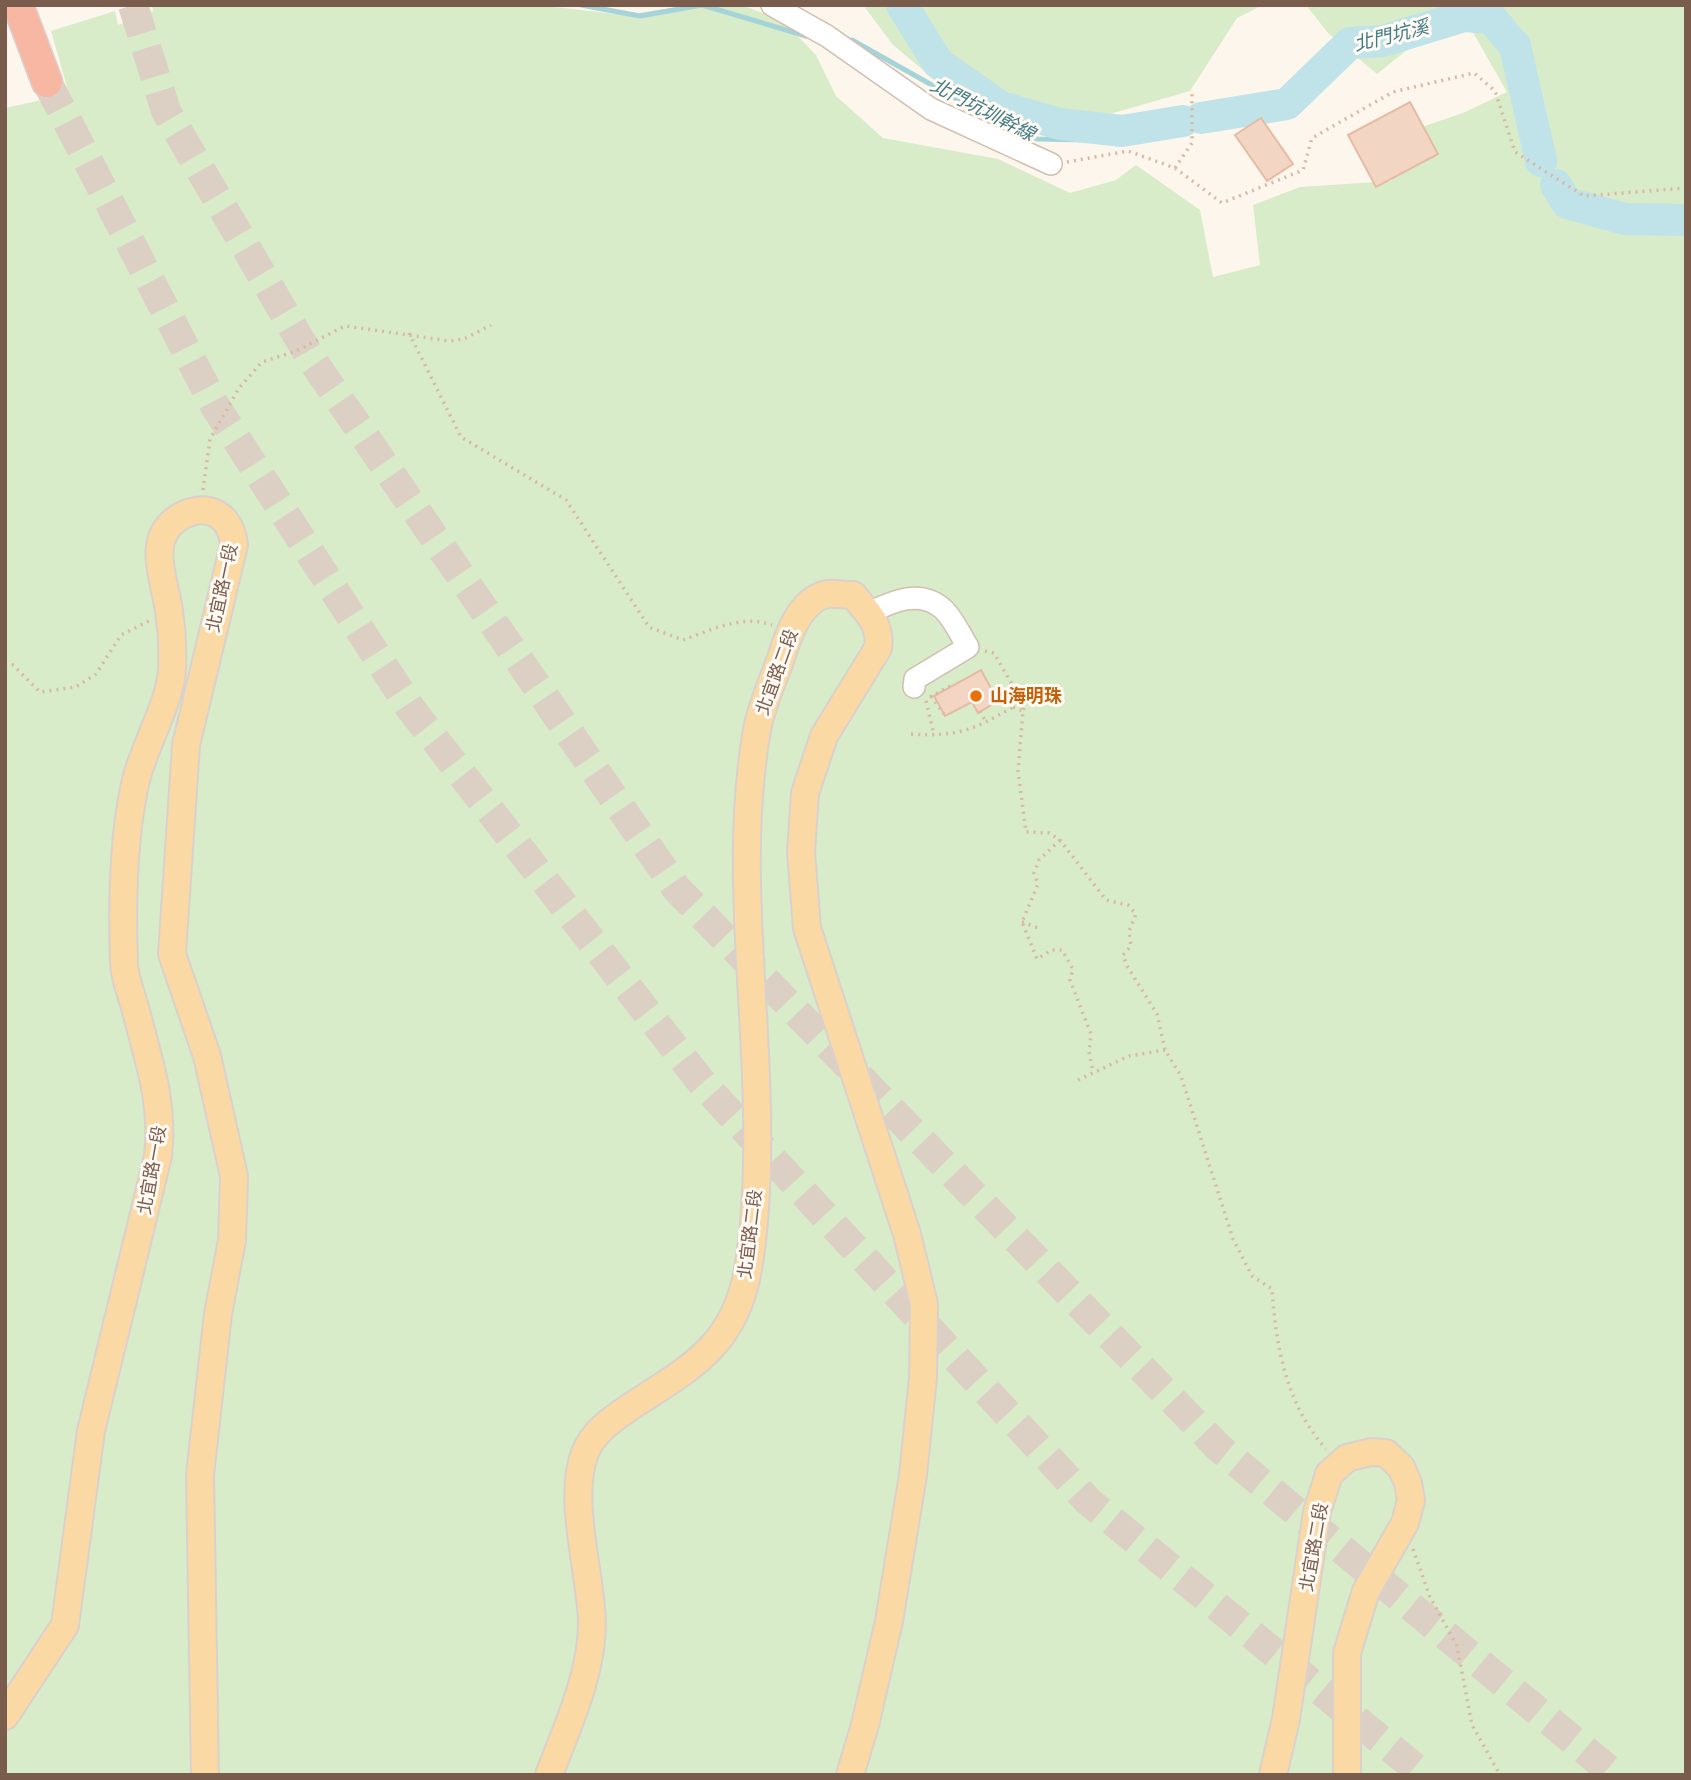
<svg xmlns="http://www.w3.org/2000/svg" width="1691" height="1780" font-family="'Fira Sans','Noto Sans TC',sans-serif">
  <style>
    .green { fill: #d8ecc9 }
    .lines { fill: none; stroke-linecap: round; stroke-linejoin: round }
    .stream { stroke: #a5d3da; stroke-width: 5 }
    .river { stroke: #bfe3e8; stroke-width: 32 }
    .building { fill: #f3d5c3; stroke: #e6bba3; stroke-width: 2 }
    .highway-tunnel { stroke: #dcd0c4; stroke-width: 30; stroke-dasharray: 30 15; stroke-linecap: butt }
    .minor-casing { stroke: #d1beb0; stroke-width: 24 }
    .major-casing { stroke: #dad1cd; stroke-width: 30 }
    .highway-casing { stroke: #dad1cd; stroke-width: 33 }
    .path { stroke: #d9b8a5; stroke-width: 3.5; stroke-dasharray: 2 5; stroke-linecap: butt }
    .minor { stroke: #fff; stroke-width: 21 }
    .major { stroke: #fbd9a5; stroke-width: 26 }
    .highway { stroke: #f7b7a3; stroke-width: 30 }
    .food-dot { fill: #e8710a; stroke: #fffaf3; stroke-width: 2.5 }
    .labels { text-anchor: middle; stroke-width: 6; stroke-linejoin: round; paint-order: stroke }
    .street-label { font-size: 18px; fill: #7a5c4d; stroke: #fffaf3 }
    .food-label { font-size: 18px; font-weight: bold; fill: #c56008; stroke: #fffaf3; text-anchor: start }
    .water-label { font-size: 19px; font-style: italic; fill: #437c86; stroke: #fffaf3 }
  </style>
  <rect width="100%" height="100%" fill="#fdf6ec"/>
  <g class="green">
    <path d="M 152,5 L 538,5 L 625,15 L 691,5 L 741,5 L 782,20 L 816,55 L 836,96 L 883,138 L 998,159 L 1070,193 L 1116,180 L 1136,165 L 1200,210 L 1213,277 L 1260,265 L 1253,205 L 1300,187 L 1391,181 L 1419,128 L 1463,113 L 1507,92 L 1459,8 L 1377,74 L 1328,33 L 1306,5 L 1686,5 L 1686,1775 L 5,1775 L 5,108 L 69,94 L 51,31 L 115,11 L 118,25 L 153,11 Z"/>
    <path d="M 863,5 L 1263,5 L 1237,18 L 1190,91 L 1110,114 L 1015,127 L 959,100 L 893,45 Z"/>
  </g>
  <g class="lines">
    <g class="stream">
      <path d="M 581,5 L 640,16 L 702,5 L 806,36"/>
      <path d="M 852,40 L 962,102 L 1037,139 L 1091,140 L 1122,131"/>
    </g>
    <g class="river">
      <path d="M 902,5 L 938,63 L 1001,107 L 1060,124 L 1122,131 L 1183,121"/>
      <path d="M 1201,118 L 1287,104 L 1350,43 L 1383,41 L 1464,16 L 1491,18 L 1515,46 L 1541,161"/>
      <path d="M 1556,185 L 1567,203 L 1625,219 L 1686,220"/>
    </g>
  </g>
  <g class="building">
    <path d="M 1410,102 L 1438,154 L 1376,187 L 1348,135 Z"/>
    <path d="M 1261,118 L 1293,164 L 1267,181 L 1235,135 Z"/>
    <path d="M 981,670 L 998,701 L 978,713 L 972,702 L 945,716 L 934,696 Z"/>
  </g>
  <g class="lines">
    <g class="highway-tunnel">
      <path d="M 133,5 L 166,111 L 310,357 L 676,888 L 1218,1447 L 1615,1775"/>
      <path d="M 47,82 L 215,406 L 411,709 L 702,1083 L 1088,1501 L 1424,1775"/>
    </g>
    <defs>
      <g id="minor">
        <path d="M 772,5 L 827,36 L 931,109 L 1051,164"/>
        <path d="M 869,613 C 891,602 920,588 943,609 C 953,618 961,636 968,647 L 915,679 L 914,687"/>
      </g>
      <g id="major">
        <path d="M 5,1716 L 65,1625 L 91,1431 L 158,1156 C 164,1101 149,1063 136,1011 C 132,996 125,980 124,964 C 122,908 123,835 136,780 C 144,747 171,700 172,669 C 173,650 172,630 169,611 C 165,580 145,540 178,518 C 205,501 231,513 234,545 L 186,745 L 172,954 L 207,1056 L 234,1176 L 232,1240 L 218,1314 L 200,1475 L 205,1775"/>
        <path d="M 549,1775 C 567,1727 592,1675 592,1623 C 591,1574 567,1498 585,1453 C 593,1432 611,1420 630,1407 C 690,1368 735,1346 748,1269 C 757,1217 758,1163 757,1111 C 755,984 735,855 757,730 C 761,707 772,683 780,661 C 787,638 799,600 827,594 C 835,593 845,595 853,595 C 867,611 882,626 878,648 L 824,736 L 805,793 L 801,852 L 807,928 L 907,1234 L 924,1304 L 923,1378 L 913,1475 L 889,1621 L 865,1725 L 850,1775"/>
        <path d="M 1273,1775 L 1286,1719 L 1317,1512 L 1329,1474 L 1347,1458 L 1371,1452 L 1386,1453 L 1401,1467 L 1408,1483 L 1411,1500 L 1405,1523 L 1366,1591 L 1347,1653 L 1347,1775"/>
      </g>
      <path id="highway" d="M 18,5 L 47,82"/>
    </defs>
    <use href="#minor" class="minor-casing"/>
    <use href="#major" class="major-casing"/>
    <use href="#highway" class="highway-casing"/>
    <g class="path">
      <path d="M 1067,162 L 1128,151 L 1175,168 L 1222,203 L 1303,170 L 1312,138 L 1393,92 L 1474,73 L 1495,91 L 1515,152 L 1584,196 L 1686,188"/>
      <path d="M 1175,168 L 1192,143 L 1192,90"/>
      <path d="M 409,333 L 461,437 L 566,500 L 649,627 L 683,640 C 711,630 743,614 772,625"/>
      <path d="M 203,490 L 210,439 L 239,388 L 262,362 L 296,351 L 345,326 L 450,341 L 464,339 L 491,325"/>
      <path d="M 985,651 L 994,653 L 1017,693 L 1013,707 L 1023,711 L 1018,771 L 1026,832 L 1049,833 L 1060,840 L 1106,900 L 1128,905 L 1136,914 L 1129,931 L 1131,946 L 1123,955 L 1127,966 L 1157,1014 L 1165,1050 L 1181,1076 L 1233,1239 L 1252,1276 L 1272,1289 C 1276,1347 1286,1404 1326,1449"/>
      <path d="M 5,667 L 13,665 L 40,692 L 76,687 L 96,674 L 121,635 L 149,621"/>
      <path d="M 1017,693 L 1027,699 L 1023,711"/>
      <path d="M 931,696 L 944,714"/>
      <path d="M 930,697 L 950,686"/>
      <path d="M 926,701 L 934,735"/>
      <path d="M 980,711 L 986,722"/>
      <path d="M 911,734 C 958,737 973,730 1013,707"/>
      <path d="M 1060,840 L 1039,860 L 1034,873 L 1038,884 L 1022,922 L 1037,959 L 1051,950 L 1062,950 L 1073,969 L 1070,980 L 1091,1034 L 1089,1052 L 1093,1071"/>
      <path d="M 1022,922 L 1038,928"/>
      <path d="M 1078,1080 L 1129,1056 L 1165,1050"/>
      <path d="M 1413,1549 L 1430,1597 L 1457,1646 L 1472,1725 L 1500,1775"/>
    </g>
    <use href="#minor" class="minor"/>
    <use href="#major" class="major"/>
    <use href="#highway" class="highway"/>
  </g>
  <circle class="food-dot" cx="976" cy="696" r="7"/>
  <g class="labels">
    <g class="street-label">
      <text transform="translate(222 588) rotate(-78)" y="6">北宜路一段</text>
      <text transform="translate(777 672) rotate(-70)" y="6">北宜路二段</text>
      <text transform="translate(152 1170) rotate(-80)" y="6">北宜路一段</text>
      <text transform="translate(750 1234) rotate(-83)" y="6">北宜路二段</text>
      <text transform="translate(1314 1547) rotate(-80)" y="6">北宜路二段</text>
    </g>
    <g class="food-label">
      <text x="990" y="702">山海明珠</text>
    </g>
    <g class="water-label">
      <text transform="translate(1391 35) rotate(-14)" y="7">北門坑溪</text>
      <text transform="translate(983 109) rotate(27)" y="7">北門坑圳幹線</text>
    </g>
  </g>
  <rect width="1691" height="1780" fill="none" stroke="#7a5c4d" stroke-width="14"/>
</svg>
